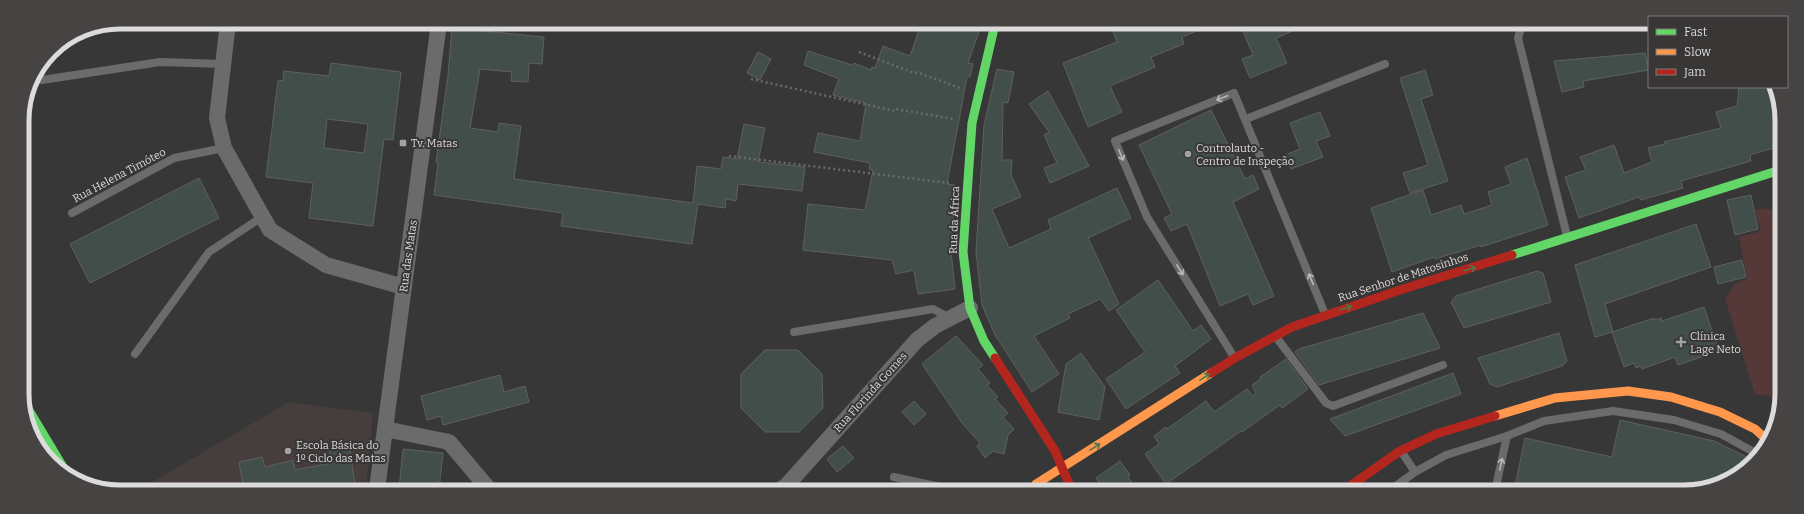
<svg xmlns="http://www.w3.org/2000/svg" width="1804" height="514" font-family="Bitter,serif">
  <style>
    .built { fill: #463d3d }
    .grass { fill: #553838 }
    .building { fill: #424e4a; stroke: #605f5f; fill-rule: evenodd }
    .lines { fill: none; stroke-linecap: round; stroke-linejoin: round }
    .path { stroke: #6a6a6a; stroke-width: 2.5; stroke-dasharray: 2 3; stroke-linecap: butt }
    .lane { stroke: #6c6b6b; stroke-width: 8 }
    .street { stroke: #6c6b6b; stroke-width: 16 }
    .fast { stroke: #63d668; stroke-width: 9 }
    .slow { stroke: #ff974d; stroke-width: 9 }
    .jam { stroke: #b3261e; stroke-width: 9 }
    .oneway { stroke: #bab9b9 }
    .oneway2 { stroke: #4a764a }
    .poi-dot { fill: #a3a1a1; stroke: #393636; stroke-width: 1.5 }
    .labels { text-anchor: middle; stroke-width: 4; stroke-linejoin: round; paint-order: stroke }
    .poi-label { font-size: 11px; fill: #dcdada; stroke: #393636; text-anchor: start }
    .street-label { font-size: 11px; fill: #dcdada; stroke: #393636 }
    .rim { fill: none; stroke: #dcdada; stroke-width: 5 }
  </style>
  <rect width="100%" height="100%" fill="#383737"/>
  <path class="built" d="M 289,402 L 373,413 L 366,489 L 140,489 Z"/>
  <path class="grass" d="M 1765,208 L 1780,213 L 1779,397 L 1755,394 L 1725,299 L 1735,284 L 1747,279 L 1739,237 L 1761,231 L 1755,210 Z"/>
  <g class="building">
    <path d="M 455,23 L 485,23 L 484,31 L 544,37 L 542,64 L 529,63 L 528,82 L 511,81 L 512,72 L 480,69 L 470,128 L 498,132 L 499,123 L 521,126 L 514,179 L 693,203 L 697,166 L 721,169 L 723,157 L 737,159 L 744,124 L 765,128 L 758,162 L 805,167 L 802,191 L 738,184 L 736,201 L 726,199 L 725,208 L 698,204 L 692,244 L 561,226 L 563,213 L 434,195 L 438,163 L 436,162 L 448,75 L 452,28 L 454,28 Z"/>
    <path d="M 921,24 L 938,24 L 950,28 L 952,24 L 966,24 L 980,29 L 968,63 L 973,64 L 970,77 L 967,77 L 947,184 L 955,185 L 951,251 L 955,289 L 918,294 L 914,270 L 896,274 L 892,260 L 803,250 L 808,204 L 865,210 L 873,170 L 869,169 L 870,163 L 814,152 L 818,133 L 860,141 L 866,103 L 833,95 L 839,79 L 804,65 L 808,51 L 852,65 L 854,63 L 871,70 L 872,67 L 875,68 L 883,46 L 910,56 Z"/>
    <path d="M 1110,24 L 1212,25 L 1182,37 L 1184,44 L 1151,57 L 1155,67 L 1110,86 L 1122,112 L 1088,127 L 1063,63 L 1117,42 Z"/>
    <path d="M 1240,24 L 1306,24 L 1307,25 L 1276,38 L 1287,63 L 1250,78 L 1242,59 L 1253,55 Z"/>
    <path d="M 758,52 L 771,59 L 760,80 L 747,73 Z"/>
    <path d="M 1645,53 L 1649,70 L 1583,81 L 1584,87 L 1562,92 L 1554,61 Z"/>
    <path d="M 331,63 L 401,72 L 393,140 L 384,139 L 373,226 L 309,218 L 313,183 L 266,177 L 278,80 L 283,81 L 284,71 L 329,76 ZM 327,119 L 368,124 L 364,153 L 324,148 Z"/>
    <path d="M 997,69 L 1014,72 L 1008,103 L 1003,102 L 1002,160 L 1012,160 L 1011,175 L 1021,197 L 992,209 L 1009,248 L 1051,229 L 1048,220 L 1117,188 L 1131,218 L 1088,238 L 1119,304 L 1109,311 L 1100,299 L 1068,314 L 1070,318 L 1034,336 L 1059,374 L 1032,392 L 995,335 L 982,305 L 976,252 L 984,125 Z"/>
    <path d="M 1425,70 L 1433,95 L 1421,99 L 1448,181 L 1410,193 L 1403,173 L 1428,165 L 1400,78 Z"/>
    <path d="M 1739,87 L 1773,87 L 1780,101 L 1780,146 L 1750,155 L 1751,161 L 1681,181 L 1683,188 L 1641,200 L 1639,197 L 1579,218 L 1565,177 L 1586,170 L 1580,157 L 1614,145 L 1624,173 L 1652,162 L 1648,148 L 1665,144 L 1664,142 L 1721,128 L 1716,112 L 1737,106 Z"/>
    <path d="M 1048,91 L 1089,166 L 1050,183 L 1044,168 L 1057,163 L 1044,135 L 1049,132 L 1029,104 Z"/>
    <path d="M 1211,110 L 1245,179 L 1253,175 L 1259,189 L 1233,202 L 1274,296 L 1253,305 L 1248,294 L 1220,306 L 1187,224 L 1171,231 L 1164,218 L 1172,214 L 1139,145 Z"/>
    <path d="M 1320,112 L 1330,136 L 1316,141 L 1323,157 L 1291,169 L 1285,155 L 1300,149 L 1290,123 Z"/>
    <path d="M 1527,158 L 1548,225 L 1481,247 L 1481,245 L 1435,259 L 1434,257 L 1392,272 L 1371,208 L 1423,190 L 1431,215 L 1461,205 L 1464,214 L 1492,205 L 1488,192 L 1511,184 L 1505,167 Z"/>
    <path d="M 199,178 L 219,218 L 90,283 L 70,244 Z"/>
    <path d="M 1751,195 L 1758,229 L 1735,235 L 1727,200 Z"/>
    <path d="M 1696,224 L 1711,267 L 1605,304 L 1613,332 L 1595,337 L 1575,265 Z"/>
    <path d="M 1742,260 L 1746,277 L 1718,284 L 1714,267 Z"/>
    <path d="M 1537,271 L 1543,273 L 1551,302 L 1464,328 L 1451,302 L 1456,296 Z"/>
    <path d="M 1158,280 L 1193,331 L 1201,325 L 1211,339 L 1175,366 L 1180,373 L 1126,409 L 1106,379 L 1145,352 L 1116,310 Z"/>
    <path d="M 1704,307 L 1719,351 L 1678,365 L 1675,357 L 1642,369 L 1641,366 L 1636,368 L 1634,363 L 1624,367 L 1612,332 L 1654,318 L 1655,320 L 1661,318 L 1662,321 Z"/>
    <path d="M 1423,313 L 1440,348 L 1319,385 L 1295,352 L 1299,349 Z"/>
    <path d="M 1559,333 L 1567,361 L 1562,366 L 1497,387 L 1490,384 L 1478,358 Z"/>
    <path d="M 956,336 L 983,365 L 978,369 L 990,383 L 987,385 L 998,397 L 995,399 L 1008,413 L 1003,417 L 1014,429 L 1008,435 L 1004,454 L 993,451 L 985,458 L 977,446 L 980,443 L 962,423 L 922,364 Z"/>
    <path d="M 765,350 L 798,350 L 822,374 L 823,408 L 799,432 L 765,432 L 741,408 L 741,374 Z"/>
    <path d="M 1081,353 L 1105,387 L 1099,420 L 1058,412 L 1066,364 Z"/>
    <path d="M 1286,359 L 1308,389 L 1282,408 L 1280,405 L 1242,432 L 1241,431 L 1166,484 L 1145,454 L 1159,444 L 1154,436 L 1166,427 L 1167,429 L 1206,401 L 1214,412 L 1247,389 L 1253,396 L 1256,394 L 1252,385 L 1261,379 L 1260,377 Z"/>
    <path d="M 1453,373 L 1461,394 L 1345,436 L 1330,419 Z"/>
    <path d="M 500,375 L 504,392 L 525,386 L 529,402 L 443,425 L 441,416 L 427,420 L 421,396 Z"/>
    <path d="M 914,401 L 926,414 L 914,425 L 902,412 Z"/>
    <path d="M 1620,420 L 1714,441 L 1753,460 L 1748,468 L 1721,485 L 1690,492 L 1514,491 L 1525,438 L 1612,457 Z"/>
    <path d="M 349,445 L 355,484 L 338,487 L 339,489 L 244,489 L 239,462 L 262,457 L 265,467 L 293,460 L 295,470 L 332,463 L 329,448 Z"/>
    <path d="M 843,446 L 854,458 L 837,472 L 827,459 Z"/>
    <path d="M 403,449 L 443,453 L 439,489 L 399,489 Z"/>
    <path d="M 1120,461 L 1130,475 L 1128,477 L 1137,491 L 1106,491 L 1096,478 Z"/>
  </g>
  <g class="lines">
    <g class="path">
      <path d="M 859,52 L 911,72 L 919,73 L 960,88"/>
      <path d="M 751,79 L 895,111 L 896,109 L 953,119"/>
      <path d="M 729,156 L 949,183"/>
    </g>
    <g class="lane">
      <path d="M 1522,25 L 1518,38 L 1567,236"/>
      <path d="M 42,80 L 160,62 L 223,64"/>
      <path d="M 1246,119 L 1385,64"/>
      <path d="M 72,213 L 174,158 L 224,148"/>
      <path d="M 794,332 L 933,309 L 950,318"/>
      <path d="M 1276,337 L 1326,403 L 1333,406 L 1443,365"/>
      <path d="M 135,354 L 209,252 L 262,217"/>
      <path d="M 1234,357 L 1147,217 L 1115,141 L 1234,93 L 1325,314"/>
      <path d="M 1401,451 L 1415,472"/>
      <path d="M 894,477 L 954,490"/>
      <path d="M 1145,491 L 1146,491"/>
      <path d="M 1389,491 L 1415,472 L 1446,455 L 1507,436 L 1544,421 L 1613,411 L 1674,420 L 1721,434 L 1752,451 L 1756,455"/>
      <path d="M 1495,491 L 1507,436"/>
    </g>
    <g class="street">
      <path d="M 228,22 L 217,118 L 224,148 L 270,230 L 326,265 L 404,287"/>
      <path d="M 385,429 L 449,442 L 487,487"/>
      <path d="M 377,489 L 439,23"/>
      <path d="M 780,490 L 786,486 L 917,340 L 935,326 L 970,308"/>
    </g>
    <g class="fast">
      <path d="M 995,24 L 972,123 L 963,252 L 970,308 L 984,341 L 995,358"/>
      <path d="M 1512,255 L 1780,170"/>
      <path d="M 24,402 L 66,472"/>
    </g>
    <g class="slow">
      <path d="M 1495,416 L 1555,398 L 1628,391 L 1671,397 L 1720,412 L 1755,429 L 1766,439"/>
      <path d="M 1040,491 L 1036,484 L 1211,373"/>
    </g>
    <g class="jam">
      <path d="M 995,358 L 1055,451 L 1072,491"/>
      <path d="M 1211,373 L 1235,358 L 1292,327 L 1403,289 L 1512,255"/>
      <path d="M 1343,491 L 1400,451 L 1436,434 L 1495,416"/>
    </g>
  </g>
  <defs><path id="oneway-shaft" d="M-6 0H5M1.5-3L5.5 0L1.5 3" fill="none" stroke-width="1.6" stroke-linecap="round" stroke-linejoin="round"/></defs>
  <g class="oneway">
    <use href="#oneway-shaft" transform="translate(1222 98) rotate(158)"/>
    <use href="#oneway-shaft" transform="translate(1121 155) rotate(67)"/>
    <use href="#oneway-shaft" transform="translate(1180 270) rotate(58)"/>
    <use href="#oneway-shaft" transform="translate(1311 279) rotate(-112)"/>
    <use href="#oneway-shaft" transform="translate(1501 464) rotate(-78)"/>
  </g>
  <g class="oneway2">
    <use href="#oneway-shaft" transform="translate(1470 269) rotate(-17)"/>
    <use href="#oneway-shaft" transform="translate(1346 308) rotate(-18)"/>
    <use href="#oneway-shaft" transform="translate(1205 377) rotate(-32)"/>
    <use href="#oneway-shaft" transform="translate(1095 447) rotate(-32)"/>
  </g>
  <g class="poi-dot">
    <rect x="399" y="139" width="8" height="8" rx="2"/>
    <circle cx="1188" cy="154" r="4"/>
    <path d="M1679 336h4v4h4v4h-4v4h-4v-4h-4v-4h4z"/>
    <circle cx="288" cy="451" r="4"/>
  </g>
  <g class="labels">
    <g class="poi-label">
      <text x="411" y="147">Tv. Matas</text>
      <text x="1196" y="152">Controlauto -<tspan x="1196" dy="13">Centro de Inspeção</tspan></text>
      <text x="1690" y="340">Clínica<tspan x="1690" dy="13">Lage Neto</tspan></text>
      <text x="296" y="449">Escola Básica do<tspan x="296" dy="13">1º Ciclo das Matas</tspan></text>
    </g>
    <g class="street-label">
      <text transform="translate(119 175) rotate(-28)" y="4">Rua Helena Timóteo</text>
      <text transform="translate(954 220) rotate(-88)" y="4">Rua da África</text>
      <text transform="translate(408 256) rotate(-82)" y="4">Rua das Matas</text>
      <text transform="translate(1403 277) rotate(-18)" y="4">Rua Senhor de Matosinhos</text>
      <text transform="translate(870 392) rotate(-48)" y="4">Rua Florinda Gomes</text>
    </g>
  </g>
  <path d="M0 0H1804V514H0ZM120 29H1684A91 91 0 0 1 1775 120V394A91 91 0 0 1 1684 485H120A91 91 0 0 1 29 394V120A91 91 0 0 1 120 29Z" fill="#464343" fill-rule="evenodd"/>
  <path class="rim" d="M120 29H1684A91 91 0 0 1 1775 120V394A91 91 0 0 1 1684 485H120A91 91 0 0 1 29 394V120A91 91 0 0 1 120 29Z"/>
  <rect x="1648" y="16" width="140" height="72" fill="#393636" stroke="#7a7878"/>
  <rect x="1656" y="29" width="20" height="6" fill="#63d668" stroke="#7a7878"/>
  <text x="1684" y="36" font-size="12" fill="#dcdada">Fast</text>
  <rect x="1656" y="49" width="20" height="6" fill="#ff974d" stroke="#7a7878"/>
  <text x="1684" y="56" font-size="12" fill="#dcdada">Slow</text>
  <rect x="1656" y="69" width="20" height="6" fill="#b3261e" stroke="#7a7878"/>
  <text x="1684" y="76" font-size="12" fill="#dcdada">Jam</text>
</svg>
